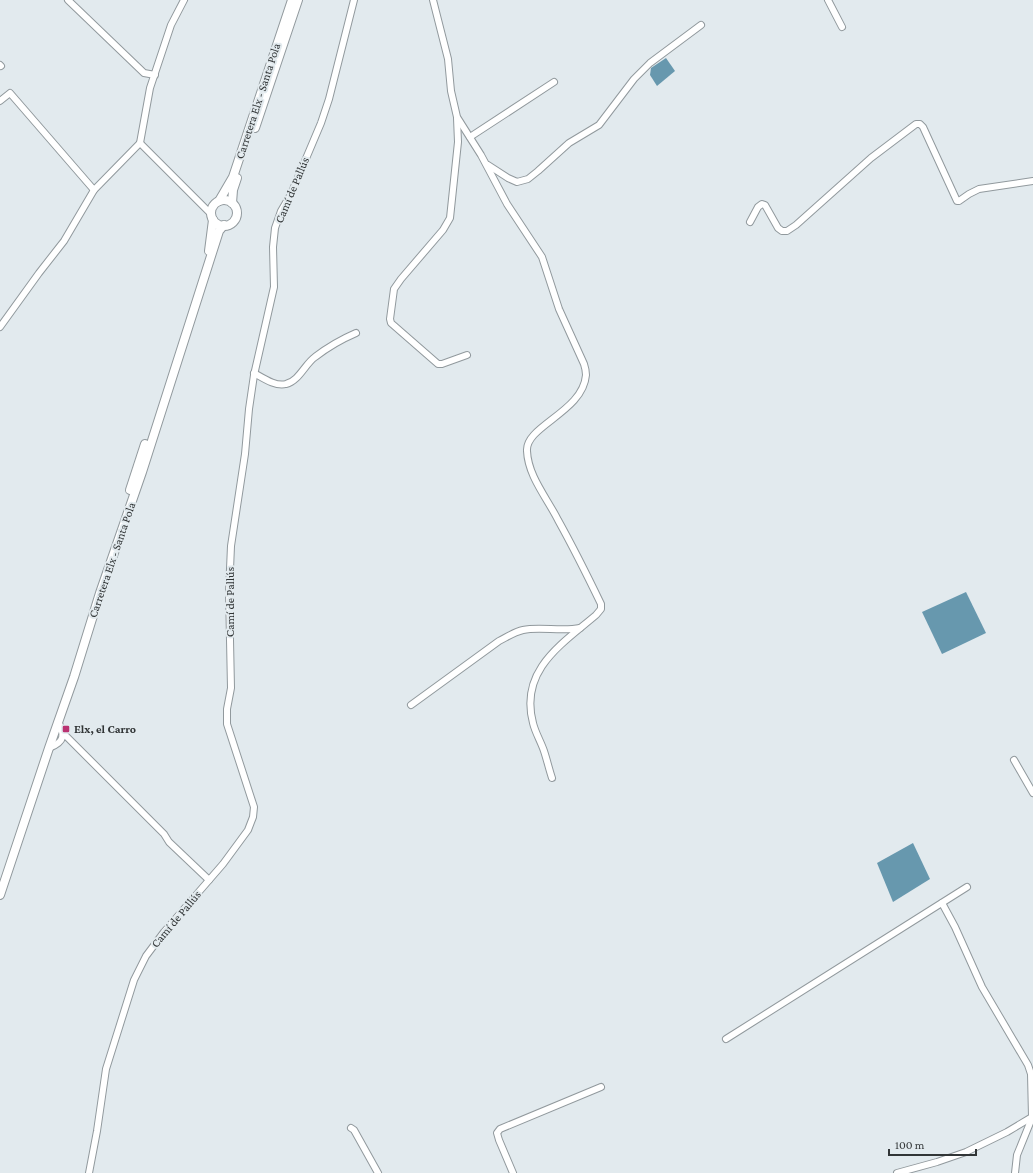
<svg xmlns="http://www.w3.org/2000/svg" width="1033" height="1173" font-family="'Crimson Pro',serif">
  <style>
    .water { fill: #6798ae }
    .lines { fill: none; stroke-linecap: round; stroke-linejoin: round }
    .street-casing { stroke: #91999d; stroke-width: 8 }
    .secondary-casing { stroke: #91999d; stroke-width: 10 }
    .street { stroke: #fff; stroke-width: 6 }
    .secondary { stroke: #fff; stroke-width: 8 }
    .poi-dot { fill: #ba3271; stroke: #e2eaee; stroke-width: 1.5 }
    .labels { text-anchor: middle; stroke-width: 4; stroke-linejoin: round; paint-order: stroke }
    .street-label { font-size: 12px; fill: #313536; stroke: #e2eaee }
    .poi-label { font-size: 12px; font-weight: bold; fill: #313536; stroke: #e2eaee; text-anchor: start }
  </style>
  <rect width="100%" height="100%" fill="#e2eaee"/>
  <g class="water">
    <path d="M 666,58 L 675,71 L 657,86 L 650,75 L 651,68 Z"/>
    <path d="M 966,592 L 986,633 L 942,654 L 922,612 Z"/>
    <path d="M 913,843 L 930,879 L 893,902 L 877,863 Z"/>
  </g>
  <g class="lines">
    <defs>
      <g id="street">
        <path d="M 68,0 L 144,73 L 155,75"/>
        <path d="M 433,0 L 448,59 L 451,91 L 457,117 L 481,155 L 507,204 L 542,257 L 559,309 L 584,364 C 585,367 586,372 586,375 C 583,412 525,426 527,451 C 528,476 547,498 558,520 C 573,547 587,575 601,604 L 601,609 L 596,615 C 562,644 519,670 533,723 C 535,732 541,742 544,751 C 547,760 549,769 552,778"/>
        <path d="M 828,0 L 842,27"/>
        <path d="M 0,65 L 1,66"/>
        <path d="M 0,101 L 10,93 L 94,190"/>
        <path d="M 457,118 L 458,142 L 450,218 L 443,230 L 401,279 L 394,289 L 390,319 L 391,323 L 438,364 L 442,364 L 467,355"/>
        <path d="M 470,137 L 554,82"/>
        <path d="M 140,143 L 211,214"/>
        <path d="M 488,165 L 508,178 L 517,182 L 528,179 L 538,171 L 569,143 L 599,125 L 634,79 L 650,63 L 701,25"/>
        <path d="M 750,222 L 758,207 L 762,204 L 765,205 L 778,228 L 782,231 L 787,231 L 796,225 L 871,158 L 916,124 L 920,124 L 923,127 L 957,201 L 959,201 L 969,194 L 979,189 L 1033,181"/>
        <path d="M 0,327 L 39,273 L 64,241 L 94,190 L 140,143 L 150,88 L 171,25 L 184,0"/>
        <path d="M 254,373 C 263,378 276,387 286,384 C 299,381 305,364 315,357 C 328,347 342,339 356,333"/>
        <path d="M 411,705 L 499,641 C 507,637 514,632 523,630 C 540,626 561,632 580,628"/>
        <path d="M 63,733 L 164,834 L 169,842 L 209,880"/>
        <path d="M 49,748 C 65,742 65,735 58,721"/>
        <path d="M 1014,760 L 1033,793"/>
        <path d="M 726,1039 L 967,887"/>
        <path d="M 351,1128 L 354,1130 L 378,1173"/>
        <path d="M 89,1173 L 97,1131 L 106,1069 L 134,980 L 146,956 L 164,932 L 223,864 L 248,830 L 253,817 L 254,807 L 227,724 L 227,709 L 231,688 L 229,592 L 231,546 L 245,454 L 249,409 L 254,375 L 274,287 L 273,247 L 275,228 L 281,211 L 291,194 L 321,123 L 329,99 L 354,0"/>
        <path d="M 513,1173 L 499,1140 L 497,1133 L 500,1129 L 601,1087"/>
        <path d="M 897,1173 L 937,1162 L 966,1152 L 1007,1132 L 1032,1117 L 1031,1074 L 1028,1065 L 982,987 L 955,927 L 942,903"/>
        <path d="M 1015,1173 L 1017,1155 L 1032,1118"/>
      </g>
      <g id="secondary">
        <path d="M 255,128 L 298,0"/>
        <circle cx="224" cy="213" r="13"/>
        <path d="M 219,201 L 233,177 L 292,0"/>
        <path d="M 232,203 L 233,190 L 237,178"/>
        <path d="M 209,251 L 213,220"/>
        <path d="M 130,490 L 145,444"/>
        <path d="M 0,895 L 49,748 L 74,677 L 100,593 L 142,472 L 219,231 L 224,225"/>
      </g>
    </defs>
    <use href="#street" class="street-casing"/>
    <use href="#secondary" class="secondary-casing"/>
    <use href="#street" class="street"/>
    <use href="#secondary" class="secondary"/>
  </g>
  <rect class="poi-dot" x="62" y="725" width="8" height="8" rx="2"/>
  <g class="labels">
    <g class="street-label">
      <text transform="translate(258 101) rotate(-72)" y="4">Carretera Elx - Santa Pola</text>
      <text transform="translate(292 190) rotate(-67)" y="4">Camí de Pallús</text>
      <text transform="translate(112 560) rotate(-71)" y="4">Carretera Elx - Santa Pola</text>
      <text transform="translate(230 602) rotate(-90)" y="4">Camí de Pallús</text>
      <text transform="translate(176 919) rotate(-50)" y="4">Camí de Pallús</text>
    </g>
    <g class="poi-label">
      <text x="74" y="733">Elx, el Carro</text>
    </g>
  </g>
  <path d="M889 1149v6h87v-6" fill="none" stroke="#313536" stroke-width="2"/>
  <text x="895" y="1149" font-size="12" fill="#313536" stroke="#e2eaee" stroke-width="3" paint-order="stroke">100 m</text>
</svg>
